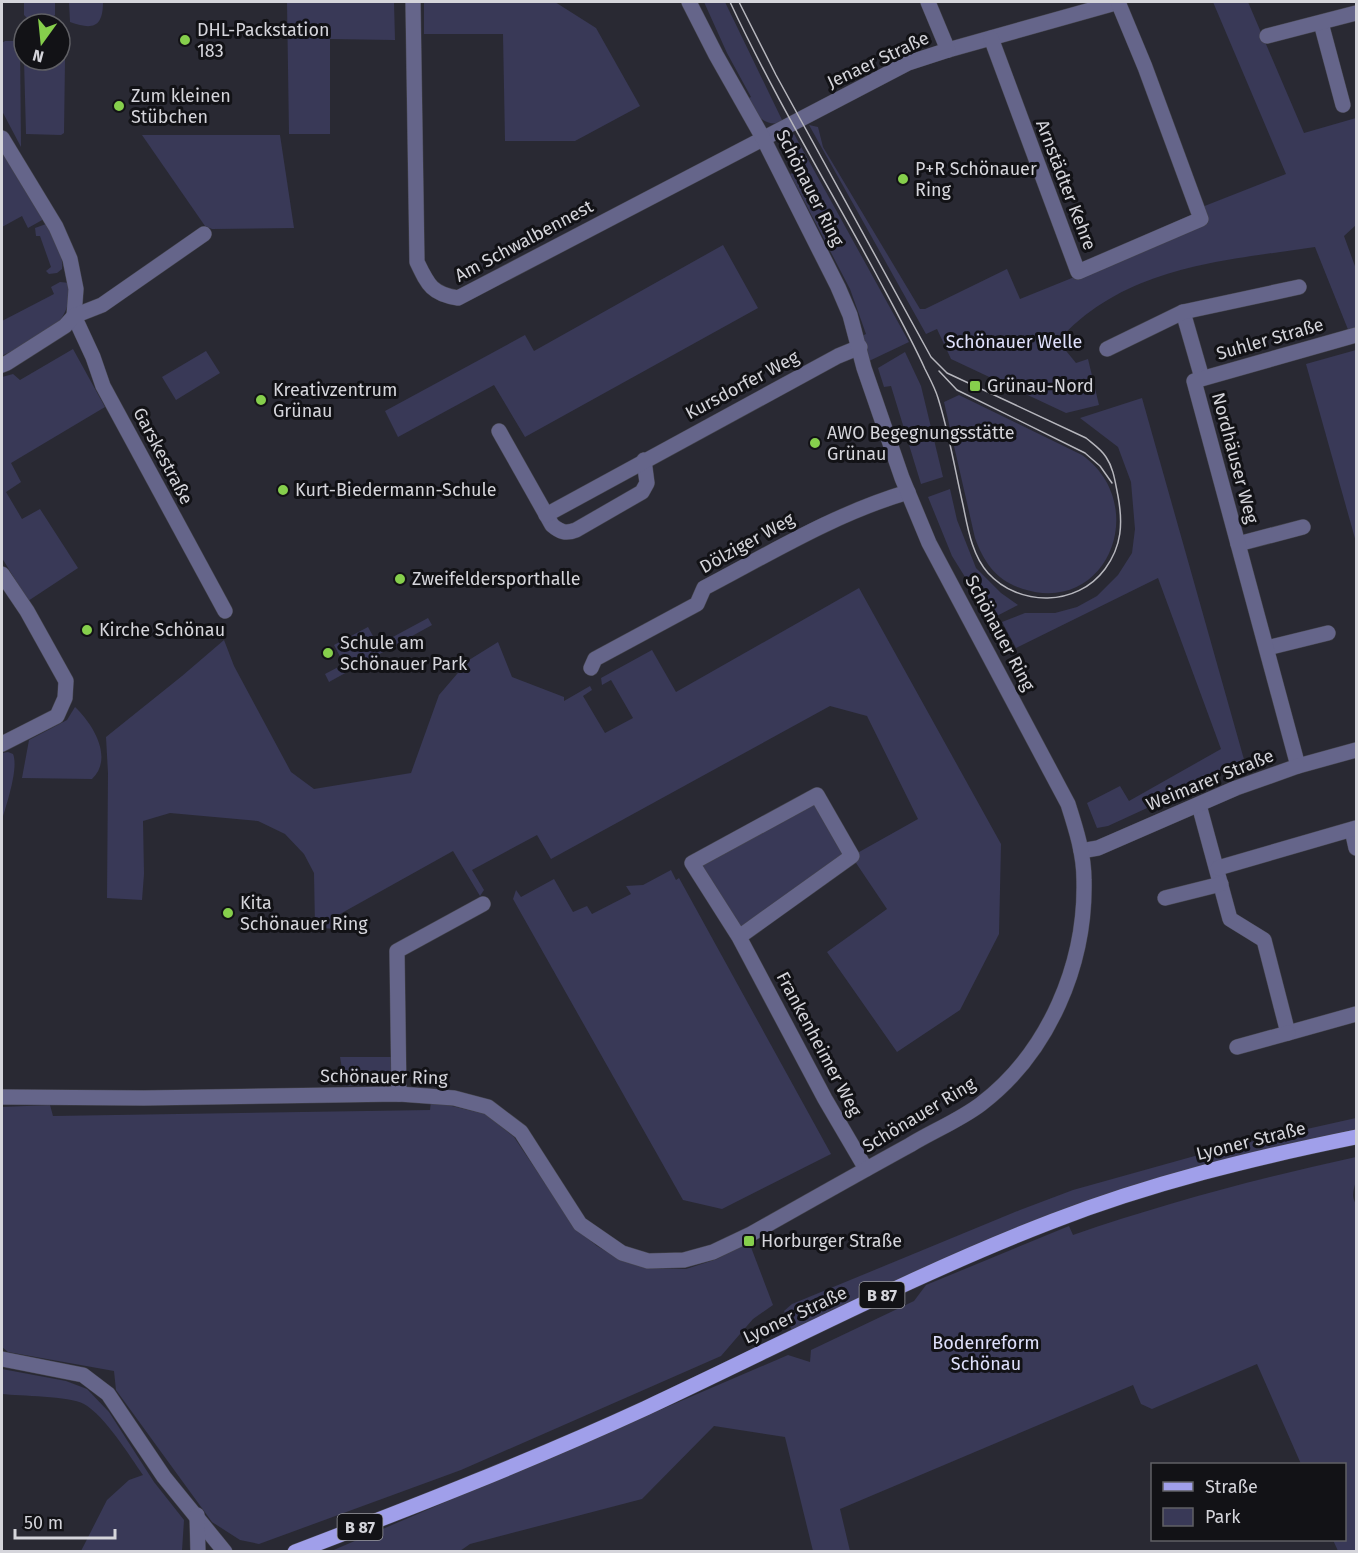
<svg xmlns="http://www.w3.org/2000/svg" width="1358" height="1553" font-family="'Fira Sans',sans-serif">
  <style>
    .green { fill: #393957 }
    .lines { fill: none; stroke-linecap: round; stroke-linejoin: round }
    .minor-casing { stroke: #45454e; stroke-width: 16 }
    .major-casing { stroke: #45454e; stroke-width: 16 }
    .minor { stroke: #65658a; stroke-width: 15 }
    .major { stroke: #a09fea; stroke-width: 15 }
    .tram { stroke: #b7b7be; stroke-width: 1.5 }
    .poi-dot { fill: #86cf4c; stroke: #121216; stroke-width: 2 }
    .labels { text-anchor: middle; stroke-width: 6; stroke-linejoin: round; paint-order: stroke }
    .shield { fill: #121216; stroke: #9a9aa0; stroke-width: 1.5 }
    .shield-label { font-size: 16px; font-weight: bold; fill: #d5d5db }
    .poi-label { font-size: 18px; fill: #d5d5db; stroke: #121216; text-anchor: start }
    .street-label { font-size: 18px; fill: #d5d5db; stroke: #121216 }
    .park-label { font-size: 18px; fill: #dfe0fc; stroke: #121216 }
  </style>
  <rect width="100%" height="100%" fill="#292933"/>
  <g class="green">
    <path d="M 24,2 L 55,2 L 55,15 L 50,20 L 29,20 L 24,15 Z"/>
    <path d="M 69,2 L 103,2 C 103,28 92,30 70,22 Z"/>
    <path d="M 287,2 L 394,2 L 395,40 L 330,39 L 330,134 L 289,134 Z"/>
    <path d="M 424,2 L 555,2 L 596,28 L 640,106 L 575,141 L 505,141 L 503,34 L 424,34 Z"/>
    <path d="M 704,2 L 725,2 L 783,122 C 764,128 755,114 747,99 L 751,97 L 727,53 Z"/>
    <path d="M 1213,2 L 1248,2 L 1304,133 L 1356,118 L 1356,225 L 1344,236 L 1356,269 L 1356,329 L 1349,332 L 1315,247 C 1222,261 1125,266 1058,341 L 1076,363 L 1088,359 L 1099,405 L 1066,413 L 951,359 L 937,329 L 926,334 L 809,125 L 818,127 L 823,147 L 920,309 L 925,309 L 1007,269 L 1020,299 L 1208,223 L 1202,207 L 1286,174 Z"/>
    <path d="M 5,41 L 20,41 L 21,147 L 2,111 L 2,43 Z"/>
    <path d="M 60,55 L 64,56 L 65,60 L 64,133 L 61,135 L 26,134 L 24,60 L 60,60 Z"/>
    <path d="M 794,134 L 909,342 L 869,361 L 862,336 L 866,334 L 850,289 L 790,174 L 793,173 C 787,157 783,148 794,134 Z"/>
    <path d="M 142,135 L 280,135 L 294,228 L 212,229 L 205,226 Z"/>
    <path d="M 2,149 L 44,219 L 28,228 L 22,216 L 2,227 Z"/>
    <path d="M 46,224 C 53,237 64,254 62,269 L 57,273 L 49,274 L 46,271 L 51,267 L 40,236 L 36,236 L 35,228 Z"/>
    <path d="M 723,245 L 758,308 L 525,437 L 494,385 L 398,437 L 385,411 L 525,335 L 534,351 Z"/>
    <path d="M 60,282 L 70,283 C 72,330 37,338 2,356 L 2,321 L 54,294 L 51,287 Z"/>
    <path d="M 73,349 L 105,407 L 11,463 L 21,482 L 6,492 L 22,519 L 40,509 L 78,568 L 28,601 L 2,558 L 2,377 L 13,374 L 20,380 Z"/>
    <path d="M 1356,350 L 1356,542 L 1306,364 Z"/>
    <path d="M 206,351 L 220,373 L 176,400 L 162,377 Z"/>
    <path d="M 905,352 L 921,386 L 943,477 L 921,484 L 891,386 L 884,387 L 878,368 Z"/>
    <path d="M 959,395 L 1082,455 C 1151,504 1108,616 1023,589 C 997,581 984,563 975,538 L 944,402 Z"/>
    <path d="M 1142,398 L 1245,763 L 1108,826 L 1097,828 L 1087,803 L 1120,786 L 1129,801 L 1221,749 L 1158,578 L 1016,648 L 1002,622 L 1025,613 L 1055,613 L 1077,607 L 1097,596 L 1118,575 L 1132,553 L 1135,529 L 1131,482 L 1118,447 L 1080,418 Z"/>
    <path d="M 950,489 L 957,520 L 976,568 L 1001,593 L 1018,605 L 991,619 L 952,556 L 928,497 Z"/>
    <path d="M 859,588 L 1001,844 L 999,934 L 960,1010 L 897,1052 L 827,952 L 887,909 L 852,857 L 739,937 L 692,863 L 817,795 L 852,856 L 918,819 L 867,716 L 830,706 L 551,859 L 537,835 L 472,870 L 484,890 L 480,896 L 453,851 L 340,914 L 342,930 L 315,927 L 314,873 L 304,854 L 285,834 L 258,821 L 170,813 L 143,821 L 144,874 L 142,900 L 107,898 L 108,773 L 106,737 L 182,676 L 224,640 L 234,666 L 291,772 L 314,789 L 411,773 L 439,695 L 469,660 L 498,642 L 512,677 L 564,697 L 564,701 L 590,686 L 592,690 L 583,696 L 605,733 L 633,718 L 611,680 L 602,685 L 601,678 L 652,650 L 676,692 Z"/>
    <path d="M 428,618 L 432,625 L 329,682 L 325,674 L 344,664 L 334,645 L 368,627 L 378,645 Z"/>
    <path d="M 75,707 C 93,724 114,758 92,779 L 22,778 L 29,740 L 67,720 Z"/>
    <path d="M 8,752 L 13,754 C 19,768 6,806 2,820 L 2,753 Z"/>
    <path d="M 671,870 L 676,880 L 679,878 L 831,1154 L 722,1209 L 683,1200 L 513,899 L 516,890 L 521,897 L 554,879 L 573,912 L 587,906 L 592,914 L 631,894 L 626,886 L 643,885 Z"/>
    <path d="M 340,1057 L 399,1057 L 395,1083 L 345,1086 Z"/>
    <path d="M 431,1101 L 485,1114 L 514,1137 L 575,1228 L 597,1246 L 620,1259 L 649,1268 L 686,1269 L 717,1259 L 749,1242 L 773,1305 L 753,1319 L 721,1356 L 461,1470 L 259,1544 L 240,1540 L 212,1522 L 116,1390 L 114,1371 L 8,1352 L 2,1347 L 2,1107 L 50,1105 L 53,1116 L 430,1110 Z"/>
    <path d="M 1356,1118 L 1356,1129 L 1226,1159 L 792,1331 L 784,1311 L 792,1304 L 1020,1210 L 1073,1190 L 1227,1147 Z"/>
    <path d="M 1356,1157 C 1356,1164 1358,1172 1356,1179 C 1355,1188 1350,1195 1356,1204 L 1356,1551 L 1338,1551 L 1333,1540 L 1344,1540 L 1344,1464 L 1301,1464 L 1257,1364 L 1152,1409 L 1141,1404 L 1133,1385 L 840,1509 L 850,1551 L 813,1551 L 785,1437 L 714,1426 L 642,1499 L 470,1544 L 460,1551 L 329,1552 L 788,1355 L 810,1362 L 811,1350 L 914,1301 L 926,1285 L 1069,1226 L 1073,1235 C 1166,1203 1260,1178 1356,1157 Z"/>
    <path d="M 2,1369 L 66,1381 L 87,1389 L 109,1412 L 154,1482 L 184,1520 L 182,1551 L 81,1551 L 107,1500 L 129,1480 L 143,1475 C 129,1455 105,1416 84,1404 C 69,1396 20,1396 2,1394 Z"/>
  </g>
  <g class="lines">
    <defs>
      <g id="minor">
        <path d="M 413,2 L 417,262 C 428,285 432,294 458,298 L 908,63 L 948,50 L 1119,2"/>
        <path d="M 928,2 L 948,50"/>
        <path d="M 1321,23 L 1343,105"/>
        <path d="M 1267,36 L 1356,13"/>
        <path d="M 991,38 L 1078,272 L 1201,219 L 1145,67 L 1118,2"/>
        <path d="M 2,138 L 56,227 L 70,259 L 76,289 L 74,316 L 93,357 L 103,386 L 225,611"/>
        <path d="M 1183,312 L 1202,378"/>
        <path d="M 1107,349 L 1183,312 L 1299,287"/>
        <path d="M 2,365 L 7,363 L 65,326 L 74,316 L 102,305 L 204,234"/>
        <path d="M 499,431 L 552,525 C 560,532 566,534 576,530 L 642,492 L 647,483 L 644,460"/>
        <path d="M 546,515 L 838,356 L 860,347"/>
        <path d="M 1238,544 L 1303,527"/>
        <path d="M 2,574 L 27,611 L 66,681 L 65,698 L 57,716 L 2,744"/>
        <path d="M 1267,648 L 1328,633"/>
        <path d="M 591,668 L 595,659 L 697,604 L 704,588 C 771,553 834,514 908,492"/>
        <path d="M 1298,766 L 1194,381 L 1356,335"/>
        <path d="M 1199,805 L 1230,919 L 1264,940 L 1288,1033 L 1356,1014"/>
        <path d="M 1352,830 L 1356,848"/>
        <path d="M 1081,851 L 1098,848 L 1236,788 L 1298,766 L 1356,750"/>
        <path d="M 1218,868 L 1356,828"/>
        <path d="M 1165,898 L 1221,884"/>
        <path d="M 739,937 L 852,856 L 817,795 L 692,863 L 739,937 L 825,1099 L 866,1169"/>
        <path d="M 1237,1047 L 1288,1033"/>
        <path d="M 399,1094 L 397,951 L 483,904"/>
        <path d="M 2,1097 L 144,1098 L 399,1094 L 454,1098 L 488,1107 L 521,1132 L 580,1224 L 622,1253 L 648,1261 L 684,1260 L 713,1252 L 751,1234 C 804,1204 857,1174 910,1145 C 933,1131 960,1120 981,1104 C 1049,1052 1086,964 1084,880 C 1084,854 1076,829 1068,804 L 929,543 L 902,478 L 864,368 L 850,315 L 838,287 L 763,138 L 716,55 L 689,2"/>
        <path d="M 2,1359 L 83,1375 L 108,1394 L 164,1477 L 225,1552"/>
        <path d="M 197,1515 L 198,1552"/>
      </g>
      <path id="major" d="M 295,1552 C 413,1507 531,1461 646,1408 C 781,1345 913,1275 1053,1221 C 1151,1183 1253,1158 1356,1137"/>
    </defs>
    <use href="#minor" class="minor-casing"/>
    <use href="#major" class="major-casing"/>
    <use href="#minor" class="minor"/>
    <use href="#major" class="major"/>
    <g class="tram">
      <path d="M 730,2 C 773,94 826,182 875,272 C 892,304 910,336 925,369 C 930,379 935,388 938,398 C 949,433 955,470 963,505 C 968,529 972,555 988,573 C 1019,607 1077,607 1105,569 C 1122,546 1123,523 1118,496 C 1115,482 1114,469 1106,457 C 1101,449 1093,444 1086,438 L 947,373 L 931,357 L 776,75 L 739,2"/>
      <path d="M 939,371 L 957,390 L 1085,453 L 1100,466 L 1112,483"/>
    </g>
  </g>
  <g class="poi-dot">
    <circle cx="185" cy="40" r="6"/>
    <circle cx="119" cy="106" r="6"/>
    <circle cx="903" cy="179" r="6"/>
    <rect x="969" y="380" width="12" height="12" rx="3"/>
    <circle cx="261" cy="400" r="6"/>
    <circle cx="815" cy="443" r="6"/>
    <circle cx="283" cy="490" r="6"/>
    <circle cx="400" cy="579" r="6"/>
    <circle cx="87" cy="630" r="6"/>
    <circle cx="328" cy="653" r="6"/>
    <circle cx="228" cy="913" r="6"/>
    <rect x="743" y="1235" width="12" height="12" rx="3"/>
  </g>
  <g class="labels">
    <g class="shield">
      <rect x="859.5" y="1282" width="45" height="26" rx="4.5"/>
      <rect x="337.5" y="1514" width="45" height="26" rx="4.5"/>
    </g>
    <g class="shield-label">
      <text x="882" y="1301">B 87</text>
      <text x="360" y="1533">B 87</text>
    </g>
    <g class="poi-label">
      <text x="197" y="36">DHL-Packstation<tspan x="197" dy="21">183</tspan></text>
      <text x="131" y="102">Zum kleinen<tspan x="131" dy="21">Stübchen</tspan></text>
      <text x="915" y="175">P+R Schönauer<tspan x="915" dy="21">Ring</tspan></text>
      <text x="987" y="392">Grünau-Nord</text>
      <text x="273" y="396">Kreativzentrum<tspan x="273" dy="21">Grünau</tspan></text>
      <text x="827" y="439">AWO Begegnungsstätte<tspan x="827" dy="21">Grünau</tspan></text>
      <text x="295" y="496">Kurt-Biedermann-Schule</text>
      <text x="412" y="585">Zweifeldersporthalle</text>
      <text x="99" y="636">Kirche Schönau</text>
      <text x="340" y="649">Schule am<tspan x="340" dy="21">Schönauer Park</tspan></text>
      <text x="240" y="909">Kita<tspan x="240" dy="21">Schönauer Ring</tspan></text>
      <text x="761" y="1247">Horburger Straße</text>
    </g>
    <g class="street-label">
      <text transform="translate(878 60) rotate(-25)" y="6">Jenaer Straße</text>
      <text transform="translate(1066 185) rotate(69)" y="6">Arnstädter Kehre</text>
      <text transform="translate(810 188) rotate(63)" y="6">Schönauer Ring</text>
      <text transform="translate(524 241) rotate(-28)" y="6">Am Schwalbennest</text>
      <text transform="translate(1270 339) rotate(-16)" y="6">Suhler Straße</text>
      <text transform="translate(742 385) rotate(-28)" y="6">Kursdorfer Weg</text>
      <text transform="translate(163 456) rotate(62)" y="6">Garskestraße</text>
      <text transform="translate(1235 458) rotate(75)" y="6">Nordhäuser Weg</text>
      <text transform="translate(747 543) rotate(-29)" y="6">Dölziger Weg</text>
      <text transform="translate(1000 633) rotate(62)" y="6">Schönauer Ring</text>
      <text transform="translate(1210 780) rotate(-22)" y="6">Weimarer Straße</text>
      <text transform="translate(819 1044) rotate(62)" y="6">Frankenheimer Weg</text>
      <text transform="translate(384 1077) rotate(1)" y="6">Schönauer Ring</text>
      <text transform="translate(919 1115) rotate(-31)" y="6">Schönauer Ring</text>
      <text transform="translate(1251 1141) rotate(-14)" y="6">Lyoner Straße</text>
      <text transform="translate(795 1315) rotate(-25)" y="6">Lyoner Straße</text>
    </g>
    <g class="park-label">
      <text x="1014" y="348">Schönauer Welle</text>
      <text x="986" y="1349">Bodenreform<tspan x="986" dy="21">Schönau</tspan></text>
    </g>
  </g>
  <rect width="1358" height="1553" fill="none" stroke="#d5d5db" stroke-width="6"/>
  <rect x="1151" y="1463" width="195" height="78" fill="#121216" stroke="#606065" stroke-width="1.5"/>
  <rect x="1163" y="1482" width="30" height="9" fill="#a09fea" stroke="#606065" stroke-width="1.5"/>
  <text x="1205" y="1493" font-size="18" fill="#d5d5db">Straße</text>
  <rect x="1163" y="1508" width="30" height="18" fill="#393957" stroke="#606065" stroke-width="1.5"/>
  <text x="1205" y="1523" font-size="18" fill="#d5d5db">Park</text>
  <g transform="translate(42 42) rotate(195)"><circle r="28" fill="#121216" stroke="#606065" stroke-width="1.5"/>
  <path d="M0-4.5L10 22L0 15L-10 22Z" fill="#86cf4c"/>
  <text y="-9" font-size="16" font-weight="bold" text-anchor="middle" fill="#d5d5db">N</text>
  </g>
  <path d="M15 1529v9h100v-9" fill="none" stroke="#d5d5db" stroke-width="3"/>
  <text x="24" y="1529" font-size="18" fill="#d5d5db" stroke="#121216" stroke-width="4.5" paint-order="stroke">50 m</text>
</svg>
